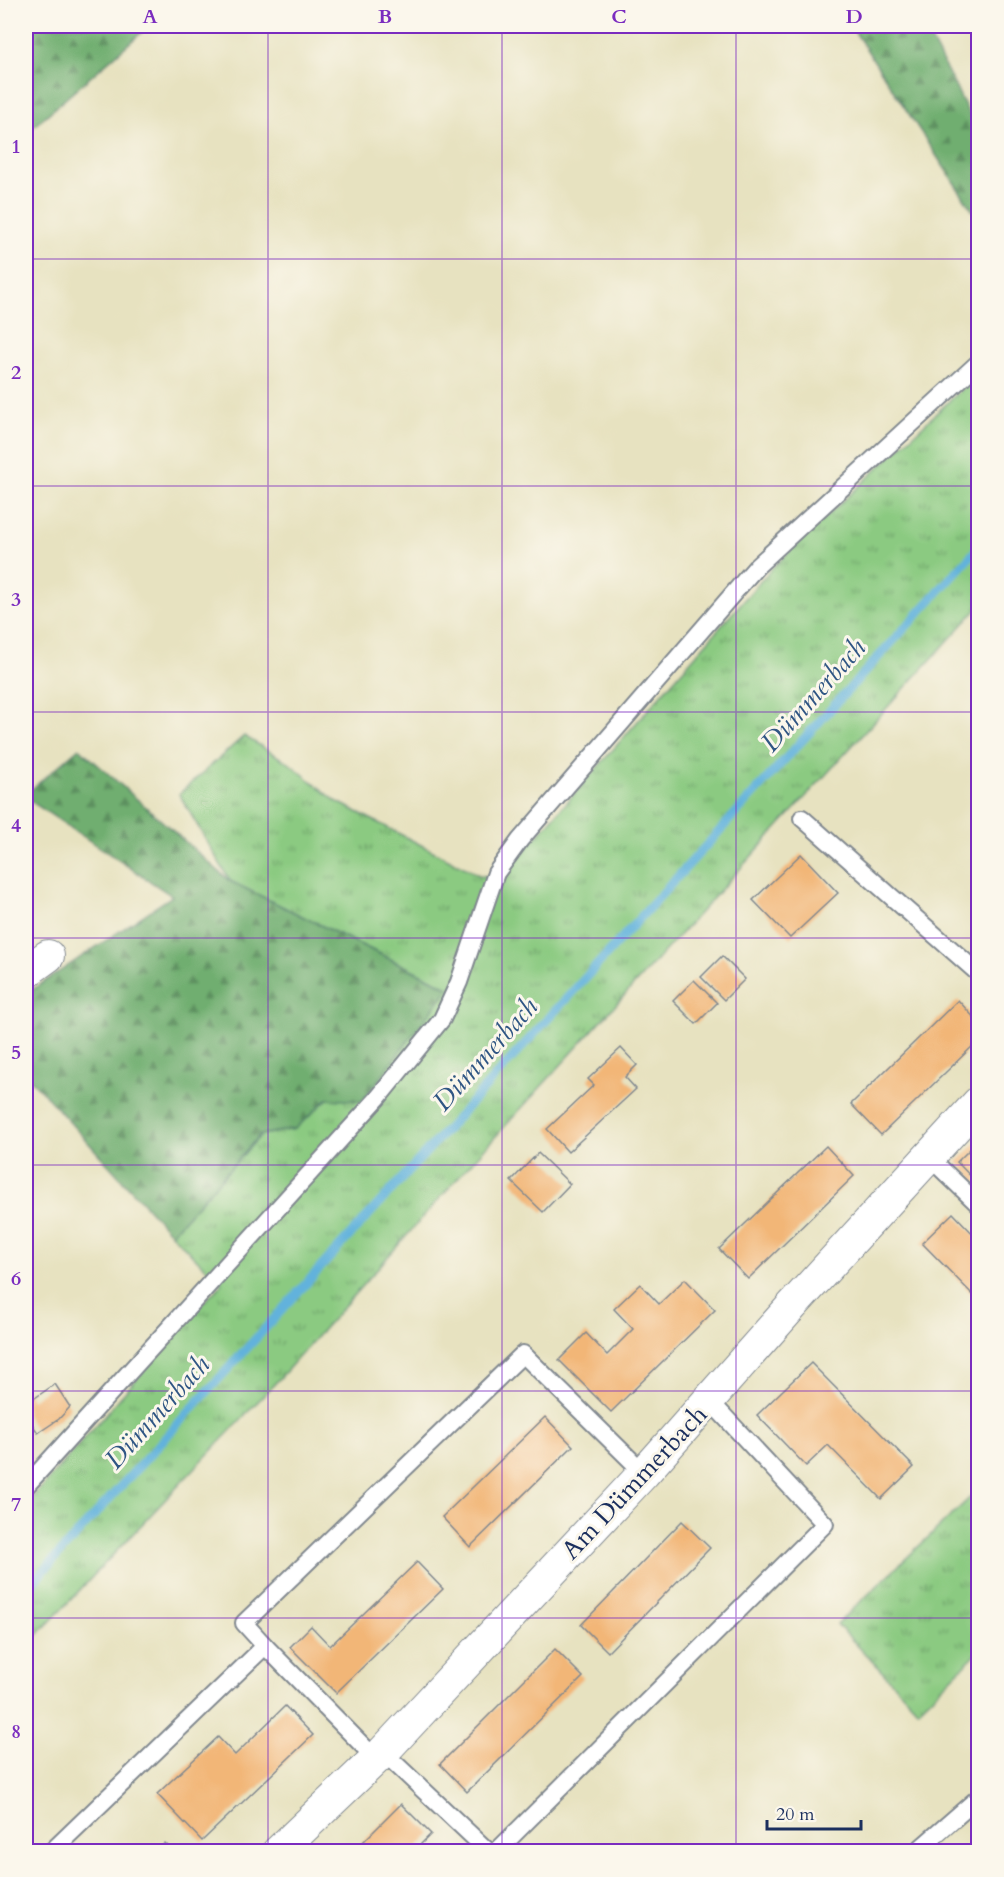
<svg xmlns="http://www.w3.org/2000/svg" width="1004" height="1877" font-family="Cardo,serif">
  <style>
    .grass { fill: url(#grass-tufts); stroke: #537c70; stroke-width: 1.5 }
    .forest { fill: url(#forest-firs); stroke: #466e66; stroke-width: 1.5 }
    .lines { fill: none; stroke-linecap: round; stroke-linejoin: round }
    .stream { stroke: #62b2dc; stroke-width: 9 }
    .building { fill: #f2b677 }
    .lane-casing { stroke: #81888f; stroke-width: 20 }
    .street-casing { stroke: #81888f; stroke-width: 34 }
    .lane { stroke: #fff; stroke-width: 16 }
    .street { stroke: #fff; stroke-width: 32 }
    .grid { fill: none; stroke: #7b2cbf; stroke-width: 1.5; stroke-opacity: 0.55 }
    .labels { text-anchor: middle; stroke-width: 6; stroke-linejoin: round; paint-order: stroke }
    .street-label { font-size: 26px; fill: #1b2f5e; stroke: #fbf7ec }
    .water-label { font-size: 27px; font-style: italic; fill: #305684; stroke: #fbf7ec }
    .neatline { fill: none; stroke: #7b2cbf; stroke-width: 2 }
    .grid-label { font-size: 20px; text-anchor: middle; font-weight: bold; fill: #7b2cbf }
  </style>
  <defs>
    <pattern id="grass-tufts" width="24" height="20" patternUnits="userSpaceOnUse" patternTransform="scale(1.5)"><rect width="24" height="20" fill="#8bca81"/><path d="M3 7l-1-3M5 7V3M7 7l1-3M15 17l-1-3M17 17v-4M19 17l1-3" fill="none" stroke="#71a46d"/></pattern>
    <pattern id="forest-firs" width="22" height="20" patternUnits="userSpaceOnUse" patternTransform="scale(1.5)"><rect width="22" height="20" fill="#70ae6f"/><path d="M5 1l3.5 6h-7zM16 11l3.5 6h-7z" fill="#5b8e5e"/></pattern>
  </defs>
  <rect width="100%" height="100%" fill="#fbf7ec"/>
  <filter id="ink" filterUnits="userSpaceOnUse"><feTurbulence type="fractalNoise" baseFrequency=".0167" numOctaves="2"/><feDisplacementMap in="SourceGraphic" scale="12" xChannelSelector="R" yChannelSelector="G"/><feConvolveMatrix kernelMatrix="1 2 1 2 8 2 1 2 1" color-interpolation-filters="sRGB"/></filter>
  <filter id="wash" filterUnits="userSpaceOnUse"><feTurbulence type="fractalNoise" baseFrequency=".008" numOctaves="4" result="noise"/><feDisplacementMap in="SourceGraphic" scale="24" xChannelSelector="R" yChannelSelector="G"/><feGaussianBlur stdDeviation="1.35" result="paint"/><feColorMatrix in="noise" values="0 0 0 0 0 0 0 0 0 0 0 0 0 0 0 0 0 1.4 0 .05"/><feComposite in="paint" operator="in"/></filter>
  <g filter="url(#wash)">
    <rect width="100%" height="100%" fill="#e7e2c0"/>
    <g class="grass">
      <path d="M 978,374 L 978,608 L 465,1170 L 281,1377 L 26,1647 L 26,1505 L 204,1302 L 222,1284 L 171,1234 L 261,1135 L 295,1129 L 448,987 L 230,881 L 179,794 L 244,736 L 289,763 L 336,801 L 481,876 L 503,875 L 772,568 Z"/>
      <path d="M 978,1490 L 978,1652 L 918,1710 L 837,1624 Z"/>
    </g>
    <g class="forest">
      <path d="M 26,26 L 149,26 L 26,133 Z"/>
      <path d="M 851,26 L 924,26 L 978,131 L 978,219 Z"/>
      <path d="M 79,748 L 230,881 L 449,988 L 362,1101 L 327,1099 L 295,1129 L 260,1135 L 171,1234 L 26,1074 L 26,994 L 172,896 L 26,798 L 26,794 Z"/>
    </g>
    <g class="lines">
      <path class="stream" d="M 26,1590 L 978,548"/>
    </g>
    <g id="blocks">
      <g class="building">
        <path d="M 801,854 L 838,893 L 790,938 L 753,900 Z"/>
        <path d="M 722,956 L 745,979 L 724,1000 L 701,977 Z"/>
        <path d="M 694,980 L 717,1003 L 696,1024 L 673,1001 Z"/>
        <path d="M 958,1000 L 978,1022 L 978,1041 L 881,1135 L 851,1104 Z"/>
        <path d="M 621,1048 L 637,1065 L 625,1077 L 636,1089 L 568,1152 L 547,1129 L 594,1085 L 588,1079 Z"/>
        <path d="M 978,1141 L 978,1184 L 957,1162 Z"/>
        <path d="M 826,1146 L 854,1176 L 748,1279 L 719,1249 Z"/>
        <path d="M 538,1153 L 570,1184 L 543,1212 L 511,1181 Z"/>
        <path d="M 953,1213 L 978,1239 L 978,1300 L 922,1243 Z"/>
        <path d="M 685,1279 L 715,1310 L 611,1412 L 559,1360 L 586,1333 L 607,1355 L 633,1329 L 614,1309 L 640,1284 L 659,1304 Z"/>
        <path d="M 811,1363 L 914,1467 L 881,1499 L 828,1445 L 806,1466 L 757,1415 Z"/>
        <path d="M 55,1384 L 70,1407 L 59,1419 L 38,1433 L 26,1415 L 26,1390 L 32,1400 Z"/>
        <path d="M 545,1417 L 573,1446 L 470,1547 L 442,1517 Z"/>
        <path d="M 682,1521 L 710,1548 L 608,1652 L 581,1625 Z"/>
        <path d="M 417,1562 L 443,1589 L 336,1693 L 290,1647 L 311,1626 L 330,1646 Z"/>
        <path d="M 555,1649 L 583,1677 L 467,1792 L 440,1764 Z"/>
        <path d="M 285,1706 L 313,1735 L 202,1841 L 157,1794 L 218,1737 L 235,1755 Z"/>
        <path d="M 401,1804 L 431,1834 L 414,1851 L 354,1851 Z"/>
        <path d="M 165,1843 L 173,1851 L 156,1851 Z"/>
      </g>
    </g>
  </g>
  <g filter="url(#ink)">
    <use href="#blocks" fill-opacity="0" stroke="#81888f" stroke-width="1.5"/>
    <g class="lines">
      <defs>
        <g id="lane">
          <path d="M 802,818 L 978,973"/>
          <path d="M 929,1157 L 978,1204"/>
          <path d="M 26,1486 L 377,1099 L 442,1019 L 459,982 L 496,873 L 520,840 L 757,566 L 978,363"/>
          <path d="M 265,1646 L 244,1623 L 523,1354 L 644,1473"/>
          <path d="M 383,1752 L 489,1852"/>
          <path d="M 51,1852 L 265,1646 L 376,1759"/>
          <path d="M 496,1852 L 825,1524 L 709,1400"/>
          <path d="M 916,1852 L 978,1798"/>
        </g>
        <g id="street">
          <path d="M 26,972 L 48,956"/>
          <path d="M 278,1852 L 383,1752 L 644,1473 L 792,1306 L 978,1103"/>
        </g>
      </defs>
      <use href="#lane" class="lane-casing"/>
      <use href="#street" class="street-casing"/>
      <use href="#lane" class="lane"/>
      <use href="#street" class="street"/>
    </g>
  </g>
  <path class="grid" d="M 268,26 L 268,1852M 502,26 L 502,1852M 736,26 L 736,1852M 26,259 L 978,259M 26,486 L 978,486M 26,712 L 978,712M 26,938 L 978,938M 26,1165 L 978,1165M 26,1391 L 978,1391M 26,1618 L 978,1618"/>
  <g class="labels">
    <g class="street-label">
      <text transform="translate(634 1482) rotate(-47)" y="9">Am Dümmerbach</text>
    </g>
    <g class="water-label">
      <text transform="translate(813 695) rotate(-48)" y="9">Dümmerbach</text>
      <text transform="translate(485 1054) rotate(-48)" y="9">Dümmerbach</text>
      <text transform="translate(157 1412) rotate(-48)" y="9">Dümmerbach</text>
    </g>
  </g>
  <rect width="1004" height="1877" fill="none" stroke="#fbf7ec" stroke-width="66"/>
  <path d="M767 1820v9h94v-9" fill="none" stroke="#1b2f5e" stroke-width="3"/>
  <text x="776" y="1820" font-size="18" fill="#1b2f5e" stroke="#fbf7ec" stroke-width="4.5" paint-order="stroke">20 m</text>
  <rect x="33" y="33" width="938" height="1811" class="neatline"/>
  <g class="grid-label">
    <text x="150" y="23">A</text>
    <text x="385" y="23">B</text>
    <text x="619" y="23">C</text>
    <text x="854" y="23">D</text>
    <text x="16" y="153">1</text>
    <text x="16" y="379">2</text>
    <text x="16" y="606">3</text>
    <text x="16" y="832">4</text>
    <text x="16" y="1059">5</text>
    <text x="16" y="1285">6</text>
    <text x="16" y="1511">7</text>
    <text x="16" y="1738">8</text>
  </g>
</svg>
